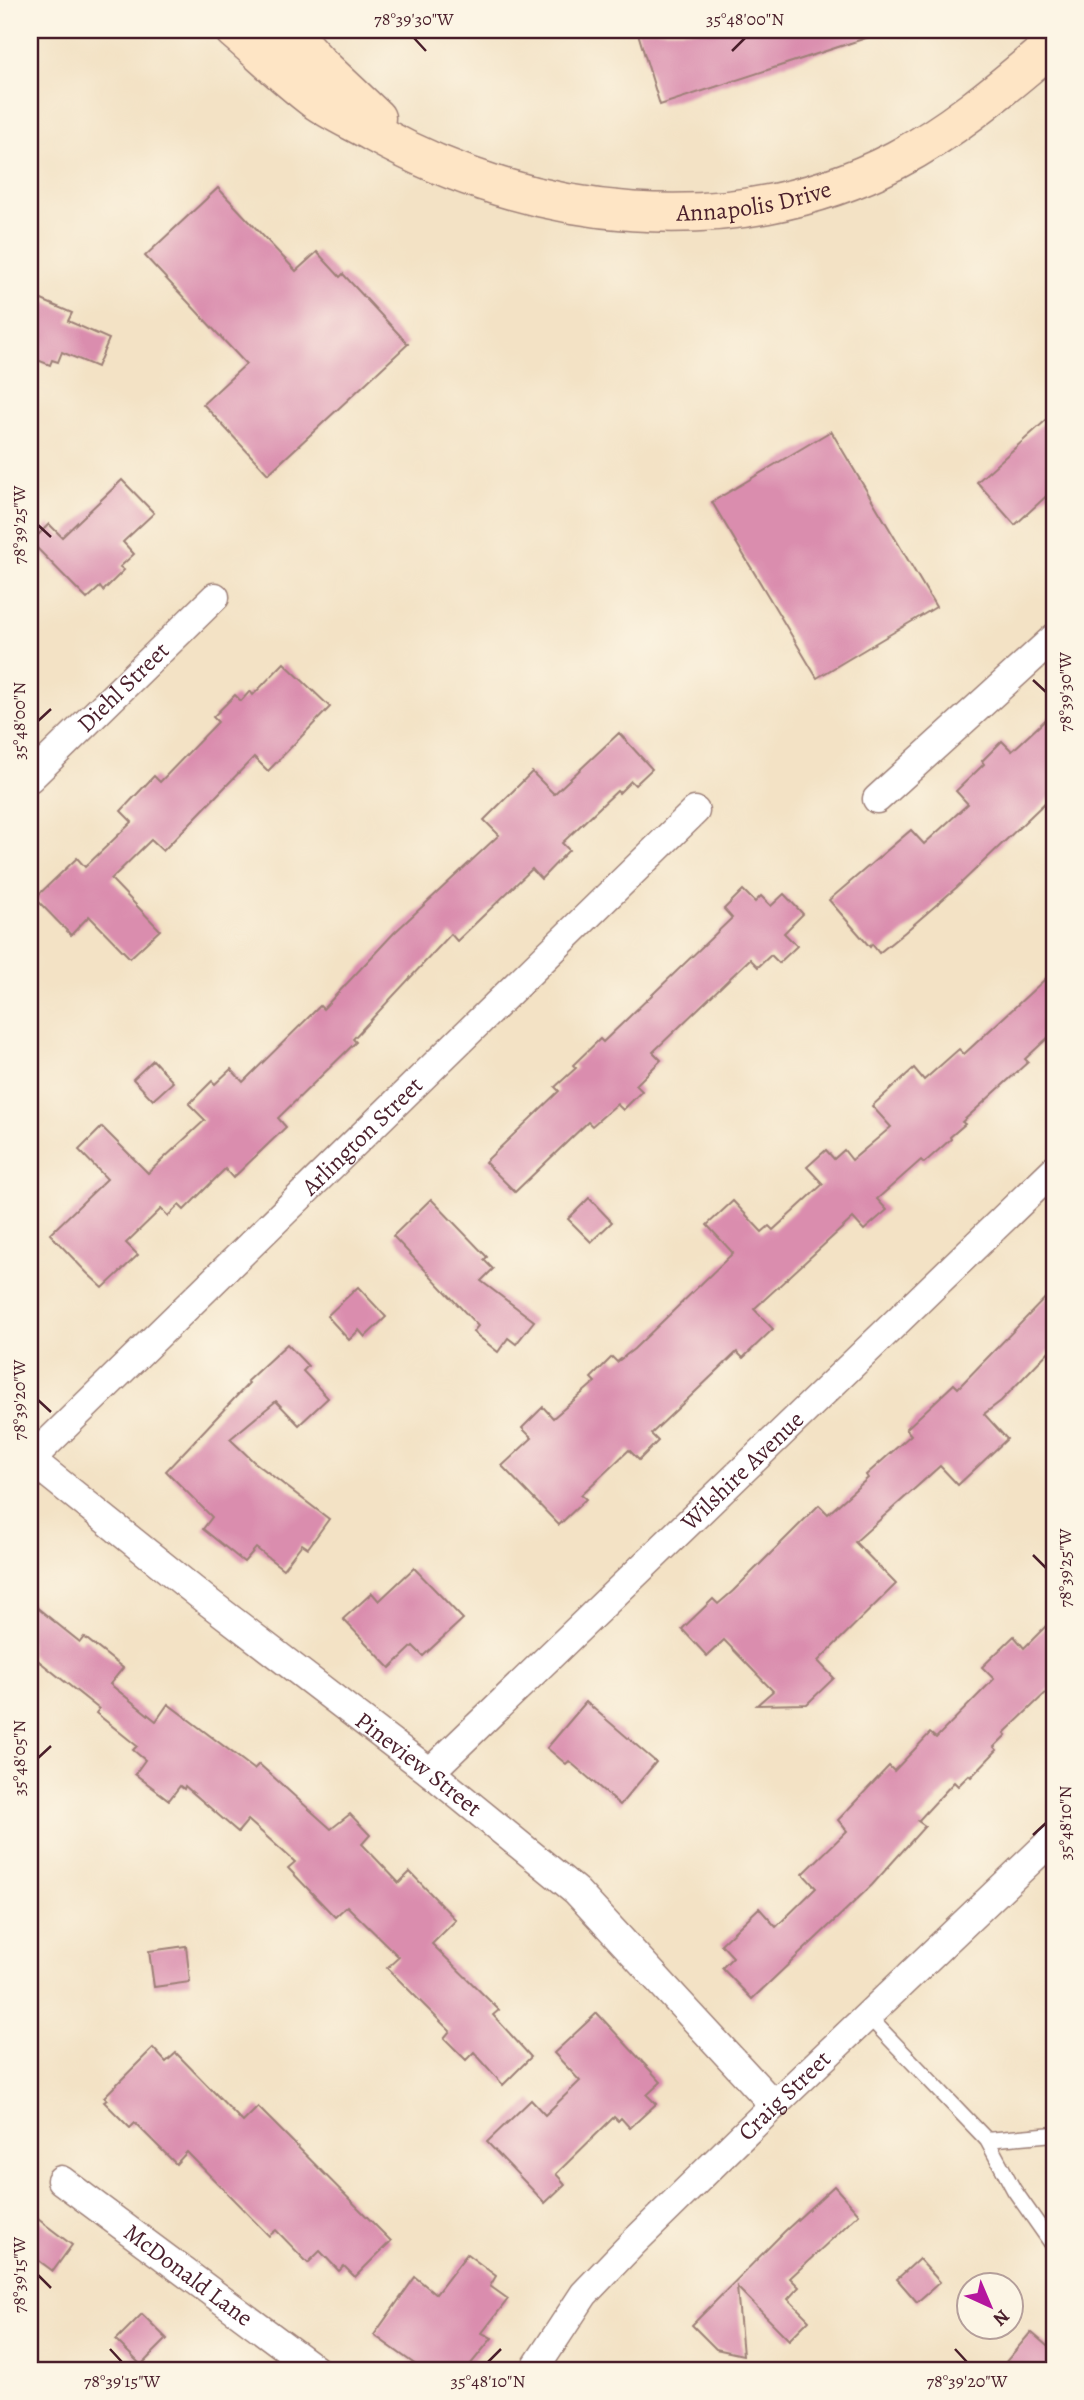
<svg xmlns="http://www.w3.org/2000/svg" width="1084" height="2400" font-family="Alegreya,serif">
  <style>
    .building { fill: #da8dae }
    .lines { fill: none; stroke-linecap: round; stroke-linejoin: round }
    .service-casing { stroke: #9e8078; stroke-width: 17 }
    .minor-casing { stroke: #9e8078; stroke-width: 31 }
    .secondary-casing { stroke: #9e8078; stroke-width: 41 }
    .service { stroke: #fff; stroke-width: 14 }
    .minor { stroke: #fff; stroke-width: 28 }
    .secondary { stroke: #fee5c5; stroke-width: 38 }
    .ticks { fill: none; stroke: #4a1f2b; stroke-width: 2.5 }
    .labels { text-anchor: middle; stroke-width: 5; stroke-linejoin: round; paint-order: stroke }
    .street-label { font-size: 24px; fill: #4a1f2b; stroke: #fcf5e5 }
    .neatline { fill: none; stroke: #4a1f2b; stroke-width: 2.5 }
    .ticks-label { font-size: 18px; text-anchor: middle; fill: #4a1f2b }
  </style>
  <rect width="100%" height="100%" fill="#fcf5e5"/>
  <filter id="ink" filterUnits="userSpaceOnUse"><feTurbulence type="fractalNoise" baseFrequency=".0143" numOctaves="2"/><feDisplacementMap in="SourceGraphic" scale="14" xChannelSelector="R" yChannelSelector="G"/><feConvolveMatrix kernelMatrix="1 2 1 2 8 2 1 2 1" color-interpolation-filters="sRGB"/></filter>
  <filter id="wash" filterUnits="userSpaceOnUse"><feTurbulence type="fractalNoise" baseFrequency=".00686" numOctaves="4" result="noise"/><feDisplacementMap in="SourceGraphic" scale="28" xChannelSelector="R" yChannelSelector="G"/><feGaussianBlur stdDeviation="1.57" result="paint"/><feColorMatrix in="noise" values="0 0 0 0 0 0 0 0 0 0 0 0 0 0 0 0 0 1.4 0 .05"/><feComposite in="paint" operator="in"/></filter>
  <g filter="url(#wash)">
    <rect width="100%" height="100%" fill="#f3e2c5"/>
    <g id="blocks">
      <g class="building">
        <path d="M 637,30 L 874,30 L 875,35 L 660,105 Z"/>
        <path d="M 218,188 L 296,271 L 317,252 L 340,277 L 343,274 L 408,344 L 268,474 L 203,404 L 246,364 L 145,256 Z"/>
        <path d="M 30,295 L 72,313 L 68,321 L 109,339 L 97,367 L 62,352 L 58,362 L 52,360 L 50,365 L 30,357 Z"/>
        <path d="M 1054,413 L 1054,489 L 1015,525 L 977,482 Z"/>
        <path d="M 831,431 L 936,607 L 817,678 L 712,502 Z"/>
        <path d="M 122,480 L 154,513 L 123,542 L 134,554 L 120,567 L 124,570 L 103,591 L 100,587 L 87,599 L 31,542 L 49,524 L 62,537 Z"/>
        <path d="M 284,663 L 330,707 L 268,771 L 254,757 L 163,851 L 151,840 L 111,879 L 160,930 L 130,958 L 89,916 L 71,935 L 35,898 L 77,858 L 85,867 L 132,822 L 121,811 L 154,776 L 160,782 L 218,722 L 213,717 L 235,695 L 241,701 L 250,691 L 253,695 Z"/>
        <path d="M 1054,712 L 1054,794 L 957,887 L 905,932 L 879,953 L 872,944 L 870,947 L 829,900 L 911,830 L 924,844 L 968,804 L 956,791 L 984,764 L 982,761 L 1002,741 L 1012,751 Z"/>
        <path d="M 619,733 L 652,769 L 635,785 L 631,781 L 619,793 L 617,791 L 562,843 L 569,850 L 541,879 L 532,869 L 457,941 L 451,934 L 353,1039 L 356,1042 L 278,1118 L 286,1127 L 233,1178 L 225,1169 L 184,1210 L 179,1205 L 168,1216 L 161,1209 L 126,1243 L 138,1255 L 103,1288 L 87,1273 L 50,1234 L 107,1179 L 79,1150 L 102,1127 L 148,1173 L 205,1120 L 189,1104 L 212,1081 L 215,1084 L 231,1069 L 243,1082 L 320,1006 L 323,1009 L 394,933 L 499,835 L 484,820 L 532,772 L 554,794 Z"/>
        <path d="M 743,890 L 755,902 L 761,896 L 771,906 L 784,894 L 803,914 L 784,933 L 797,946 L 779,963 L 771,955 L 758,967 L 750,959 L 653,1052 L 661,1060 L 636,1085 L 642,1091 L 623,1110 L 617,1104 L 592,1126 L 588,1122 L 515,1192 L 485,1162 L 559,1091 L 555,1087 L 576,1068 L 573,1065 L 600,1039 L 603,1042 L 732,918 L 724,909 Z"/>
        <path d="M 1054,971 L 1054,1032 L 1025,1059 L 1028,1062 L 962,1122 L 965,1124 L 950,1137 L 951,1139 L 924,1163 L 921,1160 L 877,1199 L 887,1210 L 864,1230 L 853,1218 L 754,1309 L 773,1329 L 743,1358 L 737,1352 L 651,1434 L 658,1441 L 639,1460 L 629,1450 L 581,1495 L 586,1499 L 559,1525 L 502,1466 L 532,1438 L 522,1428 L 543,1407 L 553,1418 L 595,1382 L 591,1378 L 612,1357 L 617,1362 L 634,1349 L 733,1253 L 707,1225 L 733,1201 L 762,1232 L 769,1226 L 773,1230 L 823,1184 L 807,1167 L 826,1150 L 834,1159 L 844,1150 L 852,1160 L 891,1127 L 872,1106 L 914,1068 L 924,1080 L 959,1049 L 964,1054 Z"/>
        <path d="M 153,1060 L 173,1082 L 153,1100 L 133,1079 Z"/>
        <path d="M 589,1198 L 612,1222 L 591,1242 L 568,1219 Z"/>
        <path d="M 431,1199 L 487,1257 L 484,1260 L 493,1269 L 481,1281 L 534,1321 L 516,1344 L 508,1338 L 498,1352 L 473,1332 L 478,1326 L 393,1236 Z"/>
        <path d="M 358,1287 L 386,1317 L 365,1337 L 359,1330 L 349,1340 L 327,1316 Z"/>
        <path d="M 1054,1289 L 1054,1346 L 1001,1401 L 984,1414 L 1007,1439 L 958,1485 L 940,1466 L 855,1542 L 896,1584 L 818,1661 L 834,1678 L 807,1704 L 757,1705 L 773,1691 L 724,1640 L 707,1656 L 682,1629 L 713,1599 L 718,1604 L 733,1591 L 819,1505 L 828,1514 L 868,1478 L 866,1475 L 911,1435 L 906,1429 L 954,1384 L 958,1388 Z"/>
        <path d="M 287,1344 L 308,1366 L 303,1371 L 328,1398 L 299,1425 L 276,1401 L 230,1439 L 253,1461 L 329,1519 L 308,1548 L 302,1544 L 283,1569 L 256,1548 L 244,1562 L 203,1529 L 212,1517 L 166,1471 L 249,1383 L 247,1381 Z"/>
        <path d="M 414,1568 L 463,1619 L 423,1656 L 413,1646 L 390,1668 L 343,1619 L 372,1593 L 379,1601 Z"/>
        <path d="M 30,1602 L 80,1642 L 84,1637 L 123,1668 L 110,1684 L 156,1721 L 168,1704 L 254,1769 L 259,1764 L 331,1829 L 350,1814 L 370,1835 L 362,1844 L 399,1883 L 410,1872 L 456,1920 L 432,1944 L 499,2010 L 493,2015 L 531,2057 L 503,2085 L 474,2052 L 466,2060 L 444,2038 L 450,2031 L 387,1968 L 399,1957 L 347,1906 L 335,1917 L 288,1868 L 295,1862 L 248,1820 L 238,1832 L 185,1786 L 184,1789 L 180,1786 L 169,1800 L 135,1774 L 145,1760 L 133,1750 L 137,1746 L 96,1713 L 99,1709 L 30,1654 Z"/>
        <path d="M 1054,1618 L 1054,1685 L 1004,1733 L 1006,1735 L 994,1747 L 997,1750 L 971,1777 L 969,1775 L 958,1786 L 954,1782 L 918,1821 L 925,1826 L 872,1885 L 752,1999 L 722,1968 L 733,1957 L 721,1944 L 759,1908 L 776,1927 L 816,1888 L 803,1874 L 847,1831 L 838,1820 L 889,1766 L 894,1771 L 930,1733 L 936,1738 L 994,1679 L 982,1667 L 1014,1636 L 1024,1648 Z"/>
        <path d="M 586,1702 L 656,1762 L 620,1805 L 569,1761 L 566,1764 L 547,1748 Z"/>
        <path d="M 186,1946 L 190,1982 L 154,1987 L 149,1951 Z"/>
        <path d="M 597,2013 L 661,2082 L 647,2095 L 656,2104 L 630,2128 L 621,2118 L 618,2121 L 614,2117 L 556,2174 L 565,2184 L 545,2203 L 487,2142 L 531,2100 L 545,2115 L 580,2081 L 554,2053 Z"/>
        <path d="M 153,2048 L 166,2062 L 176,2053 L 243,2122 L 258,2107 L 391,2241 L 355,2277 L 344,2266 L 339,2271 L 320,2251 L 308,2263 L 276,2230 L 269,2236 L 187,2152 L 176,2164 L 135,2123 L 130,2128 L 104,2102 L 107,2100 L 104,2097 Z"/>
        <path d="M 834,2186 L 859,2214 L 790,2278 L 799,2287 L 788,2299 L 809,2320 L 789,2340 L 737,2287 L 743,2355 L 716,2349 L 692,2325 L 784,2232 Z"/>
        <path d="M 30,2213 L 72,2245 L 53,2271 L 30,2254 Z"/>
        <path d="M 467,2254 L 496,2276 L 490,2286 L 508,2299 L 482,2333 L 492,2338 L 466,2370 L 423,2370 L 374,2335 L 415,2277 L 436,2294 Z"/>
        <path d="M 919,2259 L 940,2282 L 917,2302 L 897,2279 Z"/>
        <path d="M 142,2314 L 167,2339 L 141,2365 L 116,2340 Z"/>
        <path d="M 1031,2332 L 1054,2352 L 1054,2370 L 999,2370 Z"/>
      </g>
    </g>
  </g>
  <g filter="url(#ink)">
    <use href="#blocks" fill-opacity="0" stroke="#9e8078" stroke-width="2"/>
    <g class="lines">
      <defs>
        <g id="service">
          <path d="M 868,2016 L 987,2140 L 1014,2190 L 1054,2247"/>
          <path d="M 987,2140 L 1054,2134"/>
        </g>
        <g id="minor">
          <path id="s1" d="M 30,778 L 215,597"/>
          <path d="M 877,799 L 1054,638"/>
          <path id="s2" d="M 30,1459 L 207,1601 L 430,1772 L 576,1891 L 774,2105"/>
          <path id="s3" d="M 30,1460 L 695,811"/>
          <path id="s4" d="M 430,1772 L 1054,1170"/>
          <path id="s5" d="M 61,2180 L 316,2370"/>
          <path id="s6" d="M 534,2370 L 584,2294 L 633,2243 L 774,2105 L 1054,1838"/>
        </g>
        <g id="secondary">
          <path id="s7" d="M 234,30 C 261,53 286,78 314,99 C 332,112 355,122 374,133 C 532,221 732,245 896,160 C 955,129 1004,86 1054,44"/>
          <path d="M 288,30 L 319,64 L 376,118"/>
        </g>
      </defs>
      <use href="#service" class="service-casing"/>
      <use href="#minor" class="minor-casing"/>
      <use href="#secondary" class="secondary-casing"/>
      <use href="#service" class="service"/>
      <use href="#minor" class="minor"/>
      <use href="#secondary" class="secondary"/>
    </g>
  </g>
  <path class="ticks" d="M 414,38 L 426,51M 732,51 L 745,38M 38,525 L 51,537M 1033,680 L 1046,692M 38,721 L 51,709M 38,1400 L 51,1412M 1033,1555 L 1046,1568M 38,1758 L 51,1746M 1033,1835 L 1046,1823M 38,2275 L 51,2288M 110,2349 L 122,2362M 955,2349 L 967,2362M 488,2362 L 501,2349"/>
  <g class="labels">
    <g class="street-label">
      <text dy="8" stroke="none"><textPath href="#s7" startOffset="569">Annapolis Drive</textPath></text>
      <text dy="8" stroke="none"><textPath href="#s1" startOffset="130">Diehl Street</textPath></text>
      <text dy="8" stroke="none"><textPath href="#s3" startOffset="464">Arlington Street</textPath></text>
      <text dy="8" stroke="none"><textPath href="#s4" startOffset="434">Wilshire Avenue</textPath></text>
      <text dy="8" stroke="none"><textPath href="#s2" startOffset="494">Pineview Street</textPath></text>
      <text dy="8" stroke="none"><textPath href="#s6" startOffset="373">Craig Street</textPath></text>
      <text dy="8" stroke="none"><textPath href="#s5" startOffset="159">McDonald Lane</textPath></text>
    </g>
  </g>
  <rect width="1084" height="2400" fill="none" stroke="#fcf5e5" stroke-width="77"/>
  <g transform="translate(990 2306) rotate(136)"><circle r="33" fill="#fcf5e5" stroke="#b59f9b" stroke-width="2"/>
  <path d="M0-5L12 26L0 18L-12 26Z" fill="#b5179e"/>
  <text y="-10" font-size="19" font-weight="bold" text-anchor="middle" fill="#4a1f2b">N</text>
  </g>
  <rect x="38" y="38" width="1008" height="2324" class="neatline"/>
  <g class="ticks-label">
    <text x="414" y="25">78°39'30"W</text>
    <text x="745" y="25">35°48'00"N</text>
    <text transform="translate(19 525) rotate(-90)" y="6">78°39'25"W</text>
    <text transform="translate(1065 692) rotate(-90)" y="6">78°39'30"W</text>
    <text transform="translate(19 721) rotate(-90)" y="6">35°48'00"N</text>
    <text transform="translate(19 1400) rotate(-90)" y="6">78°39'20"W</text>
    <text transform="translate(1065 1568) rotate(-90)" y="6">78°39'25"W</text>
    <text transform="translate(19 1758) rotate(-90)" y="6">35°48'05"N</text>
    <text transform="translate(1065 1823) rotate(-90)" y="6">35°48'10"N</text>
    <text transform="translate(19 2275) rotate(-90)" y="6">78°39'15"W</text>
    <text x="122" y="2387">78°39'15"W</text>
    <text x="488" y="2387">35°48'10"N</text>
    <text x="967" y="2387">78°39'20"W</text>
  </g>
</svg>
